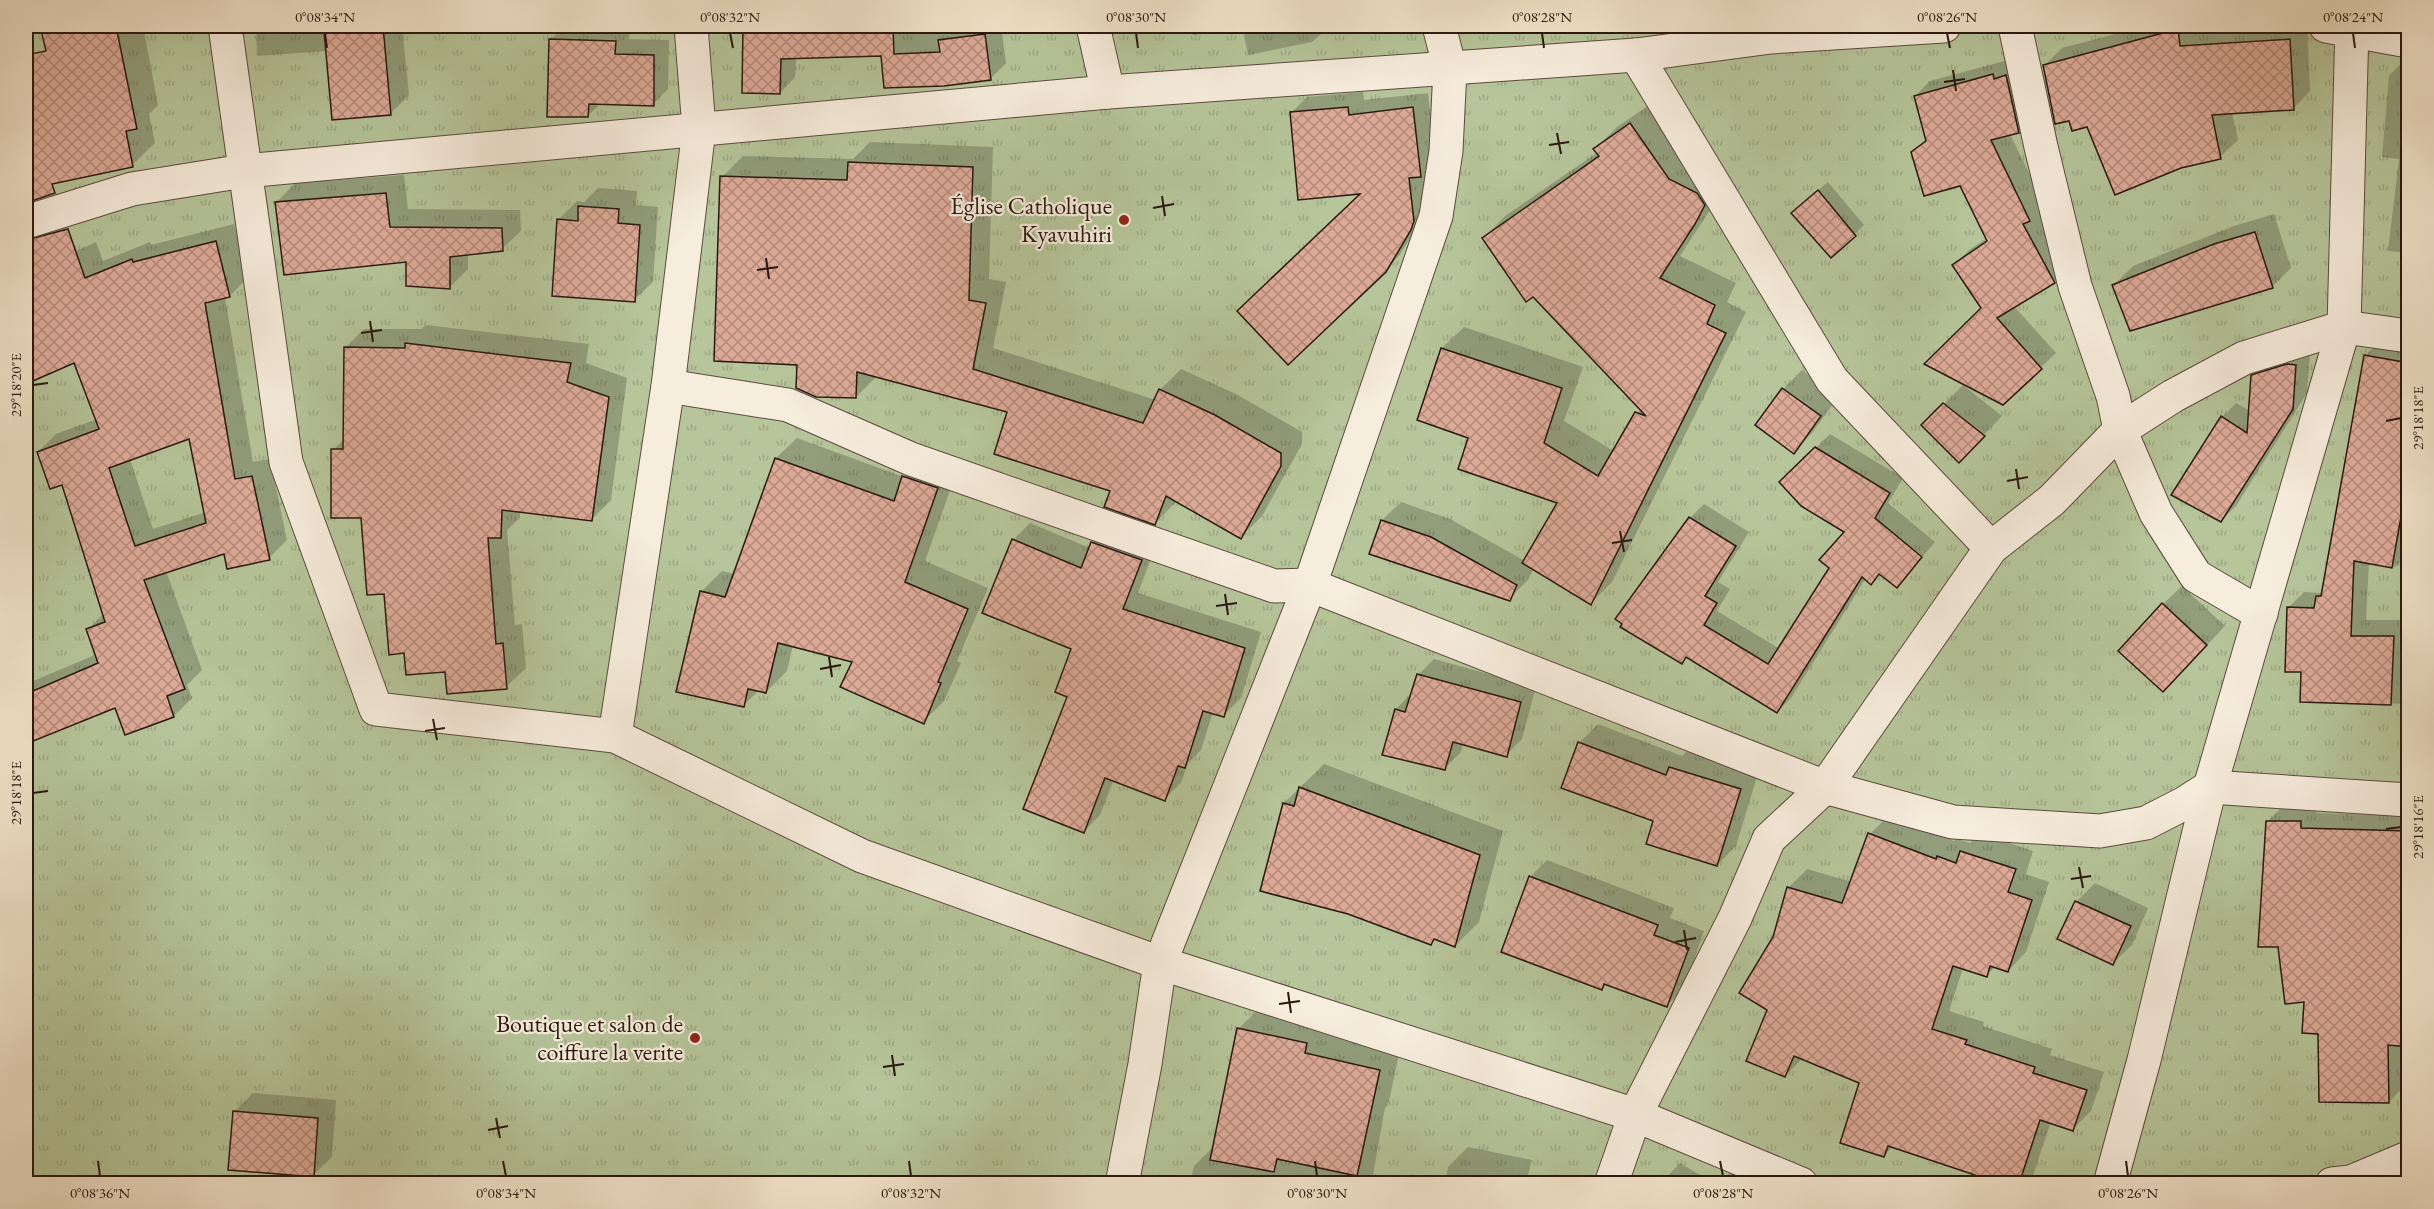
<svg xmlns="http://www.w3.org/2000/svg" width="2434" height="1209" font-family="'EB Garamond',serif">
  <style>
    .grass { fill: url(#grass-tufts); stroke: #706e54; stroke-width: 1.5 }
    .shadow { fill: #0003; fill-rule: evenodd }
    .building { fill: url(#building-cross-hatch); stroke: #2a180f; stroke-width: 1.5; fill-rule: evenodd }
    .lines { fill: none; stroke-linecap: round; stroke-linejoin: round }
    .minor-casing { stroke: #5c4b3e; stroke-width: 35 }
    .minor { stroke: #f7eddd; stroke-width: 33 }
    .ticks { fill: none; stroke: #2a180f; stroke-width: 2 }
    .poi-dot { fill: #8f2418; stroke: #f7eddd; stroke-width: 2 }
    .labels { text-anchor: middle; stroke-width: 4.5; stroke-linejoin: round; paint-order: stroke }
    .poi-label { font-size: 24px; fill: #2a180f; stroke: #f7eddd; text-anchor: end }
    .neatline { fill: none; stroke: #2a180f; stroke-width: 2 }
    .ticks-label { font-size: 15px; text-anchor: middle; fill: #2a180f }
  </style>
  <defs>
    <pattern id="grass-tufts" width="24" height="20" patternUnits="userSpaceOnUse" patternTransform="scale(1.5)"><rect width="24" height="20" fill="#b6c59a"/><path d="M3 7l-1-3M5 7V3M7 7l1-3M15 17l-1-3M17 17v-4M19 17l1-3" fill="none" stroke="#9da884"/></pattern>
    <pattern id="building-cross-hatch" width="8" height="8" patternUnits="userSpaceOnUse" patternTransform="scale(1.5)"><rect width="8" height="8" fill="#ddaa97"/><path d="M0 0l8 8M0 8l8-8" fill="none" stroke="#b3897a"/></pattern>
  </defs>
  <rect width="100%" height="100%" fill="#f2e4ca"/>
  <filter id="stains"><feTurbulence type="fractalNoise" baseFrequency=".00333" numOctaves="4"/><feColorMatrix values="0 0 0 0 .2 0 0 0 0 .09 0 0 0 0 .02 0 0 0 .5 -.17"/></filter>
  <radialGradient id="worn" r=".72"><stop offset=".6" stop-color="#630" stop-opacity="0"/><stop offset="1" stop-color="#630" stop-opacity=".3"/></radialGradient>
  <rect class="grass" x="26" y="26" width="2382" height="1157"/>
  <g class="shadow">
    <path d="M 42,26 L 143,26 L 158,105 L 149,114 L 155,143 L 132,165 L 77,177 Z"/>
    <path d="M 256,26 L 402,26 L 409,95 L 391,113 L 327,51 L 257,56 Z"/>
    <path d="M 565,26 L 630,26 L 629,39 L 669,40 L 668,89 L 653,104 L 601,103 L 588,116 L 550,40 Z"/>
    <path d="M 744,26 L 1001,26 L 1006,63 L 990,79 L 883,54 L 796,57 L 795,77 L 780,93 L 744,92 Z"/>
    <path d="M 1191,26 L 1330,26 L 1312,42 L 1248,55 L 1243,30 L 1192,35 Z"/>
    <path d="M 2146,26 L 2197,26 L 2197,29 L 2307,26 L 2310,91 L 2293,109 L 2232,113 L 2238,140 L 2220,157 L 2088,125 L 2044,66 L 2062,48 Z"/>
    <path d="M 2406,58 L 2408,59 L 2408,253 L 2388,251 L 2399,159 L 2382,157 L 2389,76 Z"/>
    <path d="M 2008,60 L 2033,117 L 2018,132 L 2010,134 L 2044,204 L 2038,210 L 2069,267 L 2054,282 L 2014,306 L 2056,353 L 2002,404 L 1983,308 L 1954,265 L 1969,250 L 1987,238 L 1961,184 L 1913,152 L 1927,138 L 1915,96 L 1930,81 Z"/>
    <path d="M 26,86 L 63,170 L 46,187 L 26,194 Z"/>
    <path d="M 1363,92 L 1364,100 L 1428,93 L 1435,160 L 1425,170 L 1429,205 L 1426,213 L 1399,256 L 1383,272 L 1364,192 L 1291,113 L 1307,97 Z"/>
    <path d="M 1652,103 L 1716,201 L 1680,256 L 1736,283 L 1727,302 L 1746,312 L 1612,582 L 1591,603 L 1534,568 L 1528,580 L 1509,599 L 1382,520 L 1401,502 L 1450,519 L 1525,561 L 1560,503 L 1470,437 L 1442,348 L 1464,327 L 1583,367 L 1564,421 L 1614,451 L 1641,409 L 1484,238 L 1505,216 L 1598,152 L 1595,149 L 1617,127 Z"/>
    <path d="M 870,142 L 993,147 L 989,279 L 1006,282 L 993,348 L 1156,400 L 1160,390 L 1181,369 L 1236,394 L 1302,432 L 1302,444 L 1262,516 L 1241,537 L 1177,501 L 1155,523 L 1009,411 L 877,376 L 856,397 L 799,364 L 722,177 L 743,156 L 853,159 Z"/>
    <path d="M 404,175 L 408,209 L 520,210 L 521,231 L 502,249 L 468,253 L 468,269 L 450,287 L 407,260 L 277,202 L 295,183 Z"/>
    <path d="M 1828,182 L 1864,225 L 1831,256 L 1802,204 Z"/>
    <path d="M 598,188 L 637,191 L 636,205 L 658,207 L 653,282 L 634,300 L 558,220 L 577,201 L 584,202 Z"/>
    <path d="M 2274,214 L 2291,268 L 2272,287 L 2114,285 L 2133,266 L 2234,226 Z"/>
    <path d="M 234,224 L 248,277 L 230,296 L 225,297 L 253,462 L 270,459 L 287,540 L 269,558 L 225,552 L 166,571 L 202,670 L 187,685 L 192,698 L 174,716 L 116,706 L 26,743 L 26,684 L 97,654 L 88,630 L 104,613 L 63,483 L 38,452 L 56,434 L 97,419 L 75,361 L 26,383 L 26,274 L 96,242 L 103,261 L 150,242 L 151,245 ZM 190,437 L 206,512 L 153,529 L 130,459 Z"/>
    <path d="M 426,325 L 589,344 L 586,363 L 627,378 L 611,500 L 592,519 L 520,511 L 520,518 L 507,530 L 515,625 L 522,624 L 526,668 L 506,687 L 447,670 L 405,651 L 362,516 L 333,450 L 345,438 L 345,348 L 364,329 L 421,329 Z"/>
    <path d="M 2381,340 L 2408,345 L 2408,557 L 2395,567 L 2369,562 L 2366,620 L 2408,620 L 2408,744 L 2400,743 L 2405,704 L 2302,700 L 2303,671 L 2288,608 L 2304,592 L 2321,593 L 2324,590 L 2365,356 Z"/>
    <path d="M 2310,351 L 2307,393 L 2236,506 L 2221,520 L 2222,417 L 2236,403 L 2250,411 L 2253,376 L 2268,361 Z"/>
    <path d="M 1802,370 L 1838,397 L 1812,433 L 1794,452 L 1783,389 Z"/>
    <path d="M 1963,385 L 2002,416 L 1959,461 L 1923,425 Z"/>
    <path d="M 1830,434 L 1903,478 L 1888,503 L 1935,542 L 1897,586 L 1880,573 L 1871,583 L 1866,578 L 1791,698 L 1777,712 L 1687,656 L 1681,662 L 1690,518 L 1704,504 L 1749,532 L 1718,582 L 1730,589 L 1717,611 L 1780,649 L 1831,567 L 1846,531 L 1781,482 Z"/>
    <path d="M 797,438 L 904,477 L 924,456 L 958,468 L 925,561 L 988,588 L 957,661 L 961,663 L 944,701 L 923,722 L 854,661 L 793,645 L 787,671 L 766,692 L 759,690 L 743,706 L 701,592 L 722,571 L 735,574 L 776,458 Z"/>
    <path d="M 1030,523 L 1090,548 L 1092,543 L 1109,526 L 1157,543 L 1138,593 L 1261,632 L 1241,698 L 1224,715 L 1213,712 L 1201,750 L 1188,763 L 1181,783 L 1164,799 L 1114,779 L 1100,815 L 1084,832 L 1069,696 L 1073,648 L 1013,540 Z"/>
    <path d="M 2182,586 L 2225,626 L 2182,672 L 2163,604 Z"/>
    <path d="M 1434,659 L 1536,687 L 1522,739 L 1506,755 L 1463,744 L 1461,752 L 1445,768 L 1396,709 L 1412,693 L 1418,675 Z"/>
    <path d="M 1598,724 L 1682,756 L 1689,749 L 1759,770 L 1736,846 L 1717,865 L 1655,820 L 1579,743 Z"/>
    <path d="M 1324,764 L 1503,831 L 1479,922 L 1455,946 L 1436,938 L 1431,944 L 1284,803 Z"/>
    <path d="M 2283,806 L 2316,806 L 2316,813 L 2408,816 L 2408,1054 L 2404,1054 L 2404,1086 L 2389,1102 L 2319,1033 L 2305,1000 L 2267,822 Z"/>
    <path d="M 1888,816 L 1954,841 L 1957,839 L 1970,843 L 1980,833 L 2033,851 L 2026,874 L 2049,882 L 2026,952 L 2008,971 L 1995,967 L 1986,975 L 1963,968 L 1949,1011 L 1984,1022 L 1983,1026 L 2052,1049 L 2050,1055 L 2104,1072 L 2091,1111 L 2073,1129 L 2051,1122 L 2033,1175 L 2025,1184 L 1984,1184 L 1977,1174 L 1893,1146 L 1884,1156 L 1861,1082 L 1803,1058 L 1785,1076 L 1769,1010 L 1774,938 L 1788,888 L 1807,869 L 1852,882 L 1870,834 Z"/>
    <path d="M 1547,860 L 1674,908 L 1670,918 L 1704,931 L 1684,989 L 1667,1005 L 1607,983 L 1602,989 L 1530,877 Z"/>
    <path d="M 2095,883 L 2148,908 L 2132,945 L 2113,963 L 2076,902 Z"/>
    <path d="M 1259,1009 L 1326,1023 L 1324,1033 L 1400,1050 L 1388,1105 L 1385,1108 L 1372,1180 L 1390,1184 L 1190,1184 L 1194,1166 L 1215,1145 L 1238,1029 Z"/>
    <path d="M 253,1093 L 336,1100 L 332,1157 L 313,1175 L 234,1112 Z"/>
    <path d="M 1468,1147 L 1532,1160 L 1528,1175 L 1555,1180 L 1555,1184 L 1445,1184 L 1448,1167 Z"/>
    <path d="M 1680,1163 L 1715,1184 L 1663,1184 L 1665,1179 Z"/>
    <path d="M 1736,1166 L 1785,1184 L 1720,1184 Z"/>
    <path d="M 2408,1173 L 2408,1184 L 2384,1184 Z"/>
  </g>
  <g class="building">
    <path d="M 40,26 L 116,26 L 137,129 L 126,131 L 133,167 L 52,184 L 55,193 L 26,203 L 26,55 L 46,51 Z"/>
    <path d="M 383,26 L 391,115 L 332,120 L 324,31 Z"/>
    <path d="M 743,26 L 893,26 L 894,54 L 940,52 L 938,40 L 985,34 L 991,80 L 944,86 L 884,88 L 881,56 L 781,59 L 780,94 L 742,93 Z"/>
    <path d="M 2178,29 L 2180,46 L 2290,39 L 2294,110 L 2212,115 L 2221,159 L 2181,168 L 2115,195 L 2087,127 L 2072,131 L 2069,121 L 2055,124 L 2043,65 Z"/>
    <path d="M 549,39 L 616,41 L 615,54 L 654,55 L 654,106 L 589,104 L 588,117 L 547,117 Z"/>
    <path d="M 1993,74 L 1994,79 L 2006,75 L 2019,133 L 1991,140 L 2030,221 L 2023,224 L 2055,283 L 1997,318 L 2042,369 L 2003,405 L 1924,364 L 1981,308 L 1952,265 L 1987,241 L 1960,186 L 1924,196 L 1911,152 L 1926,141 L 1914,96 Z"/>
    <path d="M 1348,107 L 1349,115 L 1413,107 L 1421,177 L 1409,178 L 1414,221 L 1411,230 L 1386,272 L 1288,365 L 1237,311 L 1360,194 L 1298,200 L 1290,112 Z"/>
    <path d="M 1630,123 L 1669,179 L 1697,193 L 1705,205 L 1695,224 L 1660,278 L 1715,305 L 1707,324 L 1726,333 L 1591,605 L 1522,563 L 1557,503 L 1458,469 L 1468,438 L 1417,420 L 1441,348 L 1562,388 L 1544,443 L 1598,476 L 1635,412 L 1646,416 L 1533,297 L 1526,302 L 1482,238 L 1599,156 L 1593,149 Z"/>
    <path d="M 848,162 L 973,167 L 969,300 L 986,303 L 973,369 L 1143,423 L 1159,389 L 1215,415 L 1281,453 L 1281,466 L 1241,539 L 1166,496 L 1155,525 L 1104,507 L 1110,491 L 994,454 L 1007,412 L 857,372 L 856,398 L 816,397 L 796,388 L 797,365 L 714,361 L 720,176 L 847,180 Z"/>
    <path d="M 1818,190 L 1856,236 L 1831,258 L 1791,213 Z"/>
    <path d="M 386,193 L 390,227 L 502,228 L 503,251 L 450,257 L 450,289 L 406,286 L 406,262 L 284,275 L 275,202 Z"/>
    <path d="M 578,206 L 619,209 L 618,223 L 640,225 L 635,302 L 552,296 L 557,219 L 578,221 Z"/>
    <path d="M 68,229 L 85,278 L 132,259 L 133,262 L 216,241 L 230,297 L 205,303 L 235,479 L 252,476 L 270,560 L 227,569 L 224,554 L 144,580 L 185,689 L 167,696 L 174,717 L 125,735 L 115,708 L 26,744 L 26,694 L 98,663 L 86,629 L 105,622 L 62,485 L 50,489 L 37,452 L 99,429 L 74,363 L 26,384 L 26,240 ZM 189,439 L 206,523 L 135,546 L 109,468 Z"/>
    <path d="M 2255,232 L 2273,288 L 2130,331 L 2112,285 L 2214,244 Z"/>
    <path d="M 405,343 L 571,363 L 567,382 L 609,397 L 592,521 L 502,510 L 501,538 L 488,538 L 496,644 L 503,643 L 507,689 L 447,694 L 445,672 L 406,675 L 404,653 L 389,655 L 384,594 L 367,595 L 361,518 L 331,518 L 331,449 L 343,449 L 344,347 L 405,348 Z"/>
    <path d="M 2364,355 L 2409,363 L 2409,471 L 2392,568 L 2354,561 L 2351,636 L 2394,636 L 2391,705 L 2300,702 L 2301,672 L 2285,672 L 2287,607 L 2314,608 L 2316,596 L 2321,596 Z"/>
    <path d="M 2287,364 L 2296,365 L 2293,409 L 2221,522 L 2171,495 L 2221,416 L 2247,433 L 2251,375 Z"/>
    <path d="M 1782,388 L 1821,416 L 1794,454 L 1755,425 Z"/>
    <path d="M 1943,403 L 1985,436 L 1959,463 L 1921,425 Z"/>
    <path d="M 1815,447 L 1890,493 L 1875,518 L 1922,557 L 1897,588 L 1879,574 L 1871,585 L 1862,577 L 1777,713 L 1686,657 L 1682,664 L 1620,627 L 1622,624 L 1615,619 L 1689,517 L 1736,546 L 1705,596 L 1717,603 L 1704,625 L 1768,664 L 1829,568 L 1819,560 L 1844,532 L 1801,506 L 1779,482 Z"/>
    <path d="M 775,458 L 894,501 L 902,476 L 938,488 L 905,582 L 968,609 L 938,682 L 941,683 L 924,724 L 840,687 L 852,662 L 778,643 L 766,693 L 748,689 L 744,707 L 676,692 L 700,591 L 725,597 Z"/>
    <path d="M 1381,520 L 1431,537 L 1517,585 L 1510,601 L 1369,554 Z"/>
    <path d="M 1012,539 L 1081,568 L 1091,542 L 1142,560 L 1123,609 L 1245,648 L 1224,717 L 1203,711 L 1185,768 L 1178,766 L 1165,801 L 1105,778 L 1084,833 L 1023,809 L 1067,697 L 1055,692 L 1071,649 L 982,613 Z"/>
    <path d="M 2162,603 L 2207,645 L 2163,692 L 2118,651 Z"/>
    <path d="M 1417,674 L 1521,702 L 1507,757 L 1453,742 L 1445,770 L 1382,755 L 1395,709 L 1405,712 Z"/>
    <path d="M 1578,742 L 1666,775 L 1669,767 L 1741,789 L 1717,866 L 1646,844 L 1653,821 L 1561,788 Z"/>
    <path d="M 1299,787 L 1480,855 L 1455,947 L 1434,939 L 1431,945 L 1348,914 L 1260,891 L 1283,803 L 1294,806 Z"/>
    <path d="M 2266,821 L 2301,821 L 2301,828 L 2409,831 L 2409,1047 L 2388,1045 L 2389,1103 L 2319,1102 L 2318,1034 L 2302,1033 L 2304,1002 L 2285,1004 L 2278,947 L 2258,947 Z"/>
    <path d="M 1868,833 L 1936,859 L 1937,856 L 1956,863 L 1960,851 L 2016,869 L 2008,892 L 2032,900 L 2008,972 L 1990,966 L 1987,977 L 1953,966 L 1932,1029 L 1967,1040 L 1965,1044 L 2035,1067 L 2033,1073 L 2087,1090 L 2073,1131 L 2040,1120 L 2019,1184 L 1973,1184 L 1975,1175 L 1888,1146 L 1884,1157 L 1840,1143 L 1859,1083 L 1794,1056 L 1785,1077 L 1746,1061 L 1767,1010 L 1739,993 L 1773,937 L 1787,887 L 1842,903 Z"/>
    <path d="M 1529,876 L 1658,925 L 1654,935 L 1689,948 L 1667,1007 L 1604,984 L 1602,990 L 1501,952 Z"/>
    <path d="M 2075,901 L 2131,926 L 2113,965 L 2057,939 Z"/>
    <path d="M 1237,1028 L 1307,1043 L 1305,1053 L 1380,1070 L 1357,1176 L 1277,1159 L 1274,1172 L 1210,1160 Z"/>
    <path d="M 233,1111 L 318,1118 L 314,1177 L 228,1170 Z"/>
  </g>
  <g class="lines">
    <defs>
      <g id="minor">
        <path d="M 225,26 L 286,462 L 376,709 L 615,736 L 862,856 L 1160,963 L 1635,1115 L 1801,1184"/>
        <path d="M 1093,26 L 1108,92"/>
        <path d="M 2015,26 L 2041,147 L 2075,286 L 2113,396 L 2120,430 L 2156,513 L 2196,576 L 2261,614"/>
        <path d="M 2326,26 L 2408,41"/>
        <path d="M 1636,55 L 1832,380 L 1991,548"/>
        <path d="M 26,222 L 132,189 L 244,171 L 1108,92 L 1636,55 L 1771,37 L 1944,26"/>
        <path d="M 668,386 L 788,405 L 911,459 L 1274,586 L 1310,585 L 1825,787 L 1953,822 L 2100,831 L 2146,823 L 2185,803 L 2210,787 L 2408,800"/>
        <path d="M 615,736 L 668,386 L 699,129 L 691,26"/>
        <path d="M 1122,1184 L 1145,1064 L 1160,963 L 1310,585 L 1436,216 L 1446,151 L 1450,69 L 1439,26"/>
        <path d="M 1611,1184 L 1635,1115 L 1735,918 L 1769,839 L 1825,787 L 1991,548 L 2052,500 L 2120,430 L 2173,396 L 2244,358 L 2344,327 L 2408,336"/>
        <path d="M 2110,1184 L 2144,1060 L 2210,787 L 2344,327 L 2352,26"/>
        <path d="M 2332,1184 L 2351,1182 L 2408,1158"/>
      </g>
    </defs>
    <use href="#minor" class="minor-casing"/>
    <use href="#minor" class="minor"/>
  </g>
  <path class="ticks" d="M 325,33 L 327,48M 730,33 L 733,48M 1136,33 L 1138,48M 1542,33 L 1544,48M 1947,33 L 1950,48M 2353,33 L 2355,48M 1953,70 L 1956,91M 1944,82 L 1965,79M 1557,133 L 1561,154M 1549,145 L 1569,142M 1162,196 L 1165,216M 1153,208 L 1174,204M 766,258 L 769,279M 757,270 L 778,267M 370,321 L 373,342M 361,333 L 382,330M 33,385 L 48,383M 2386,421 L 2401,418M 2016,469 L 2019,489M 2007,481 L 2028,477M 1620,531 L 1624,552M 1612,543 L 1632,540M 1225,594 L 1228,615M 1216,606 L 1237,603M 829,657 L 832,677M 820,669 L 841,665M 433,719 L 437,740M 425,731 L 445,728M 33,793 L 48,791M 2386,829 L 2401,827M 2079,867 L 2083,888M 2071,879 L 2091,876M 1684,930 L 1687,950M 1675,942 L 1696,938M 1288,992 L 1291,1013M 1279,1004 L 1300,1001M 892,1055 L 895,1076M 883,1067 L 904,1064M 496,1118 L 500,1138M 488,1130 L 508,1126M 98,1161 L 100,1176M 503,1161 L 506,1176M 909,1161 L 911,1176M 1315,1161 L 1317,1176M 1720,1161 L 1723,1176M 2126,1161 L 2128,1176"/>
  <g class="poi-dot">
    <circle cx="1124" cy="220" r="6"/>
    <circle cx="695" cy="1038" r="6"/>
  </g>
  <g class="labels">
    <g class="poi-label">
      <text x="1112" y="214">Église Catholique<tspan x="1112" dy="28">Kyavuhiri</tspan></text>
      <text x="683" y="1032">Boutique et salon de<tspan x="683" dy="28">coiffure la verite</tspan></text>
    </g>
  </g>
  <rect width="2434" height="1209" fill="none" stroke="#f2e4ca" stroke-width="66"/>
  <rect x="33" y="33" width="2368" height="1143" class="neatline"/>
  <g class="ticks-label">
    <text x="325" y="22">0°08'34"N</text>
    <text x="730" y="22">0°08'32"N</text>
    <text x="1136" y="22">0°08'30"N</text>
    <text x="1542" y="22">0°08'28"N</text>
    <text x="1947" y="22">0°08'26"N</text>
    <text x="2353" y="22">0°08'24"N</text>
    <text transform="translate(16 385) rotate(-90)" y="5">29°18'20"E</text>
    <text transform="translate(2418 418) rotate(-90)" y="5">29°18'18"E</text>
    <text transform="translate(16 793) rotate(-90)" y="5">29°18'18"E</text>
    <text transform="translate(2418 827) rotate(-90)" y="5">29°18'16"E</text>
    <text x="100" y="1198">0°08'36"N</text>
    <text x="506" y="1198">0°08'34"N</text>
    <text x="911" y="1198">0°08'32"N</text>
    <text x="1317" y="1198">0°08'30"N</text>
    <text x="1723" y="1198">0°08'28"N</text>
    <text x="2128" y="1198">0°08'26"N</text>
  </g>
  <rect width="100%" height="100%" filter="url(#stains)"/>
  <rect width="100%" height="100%" fill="url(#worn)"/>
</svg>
